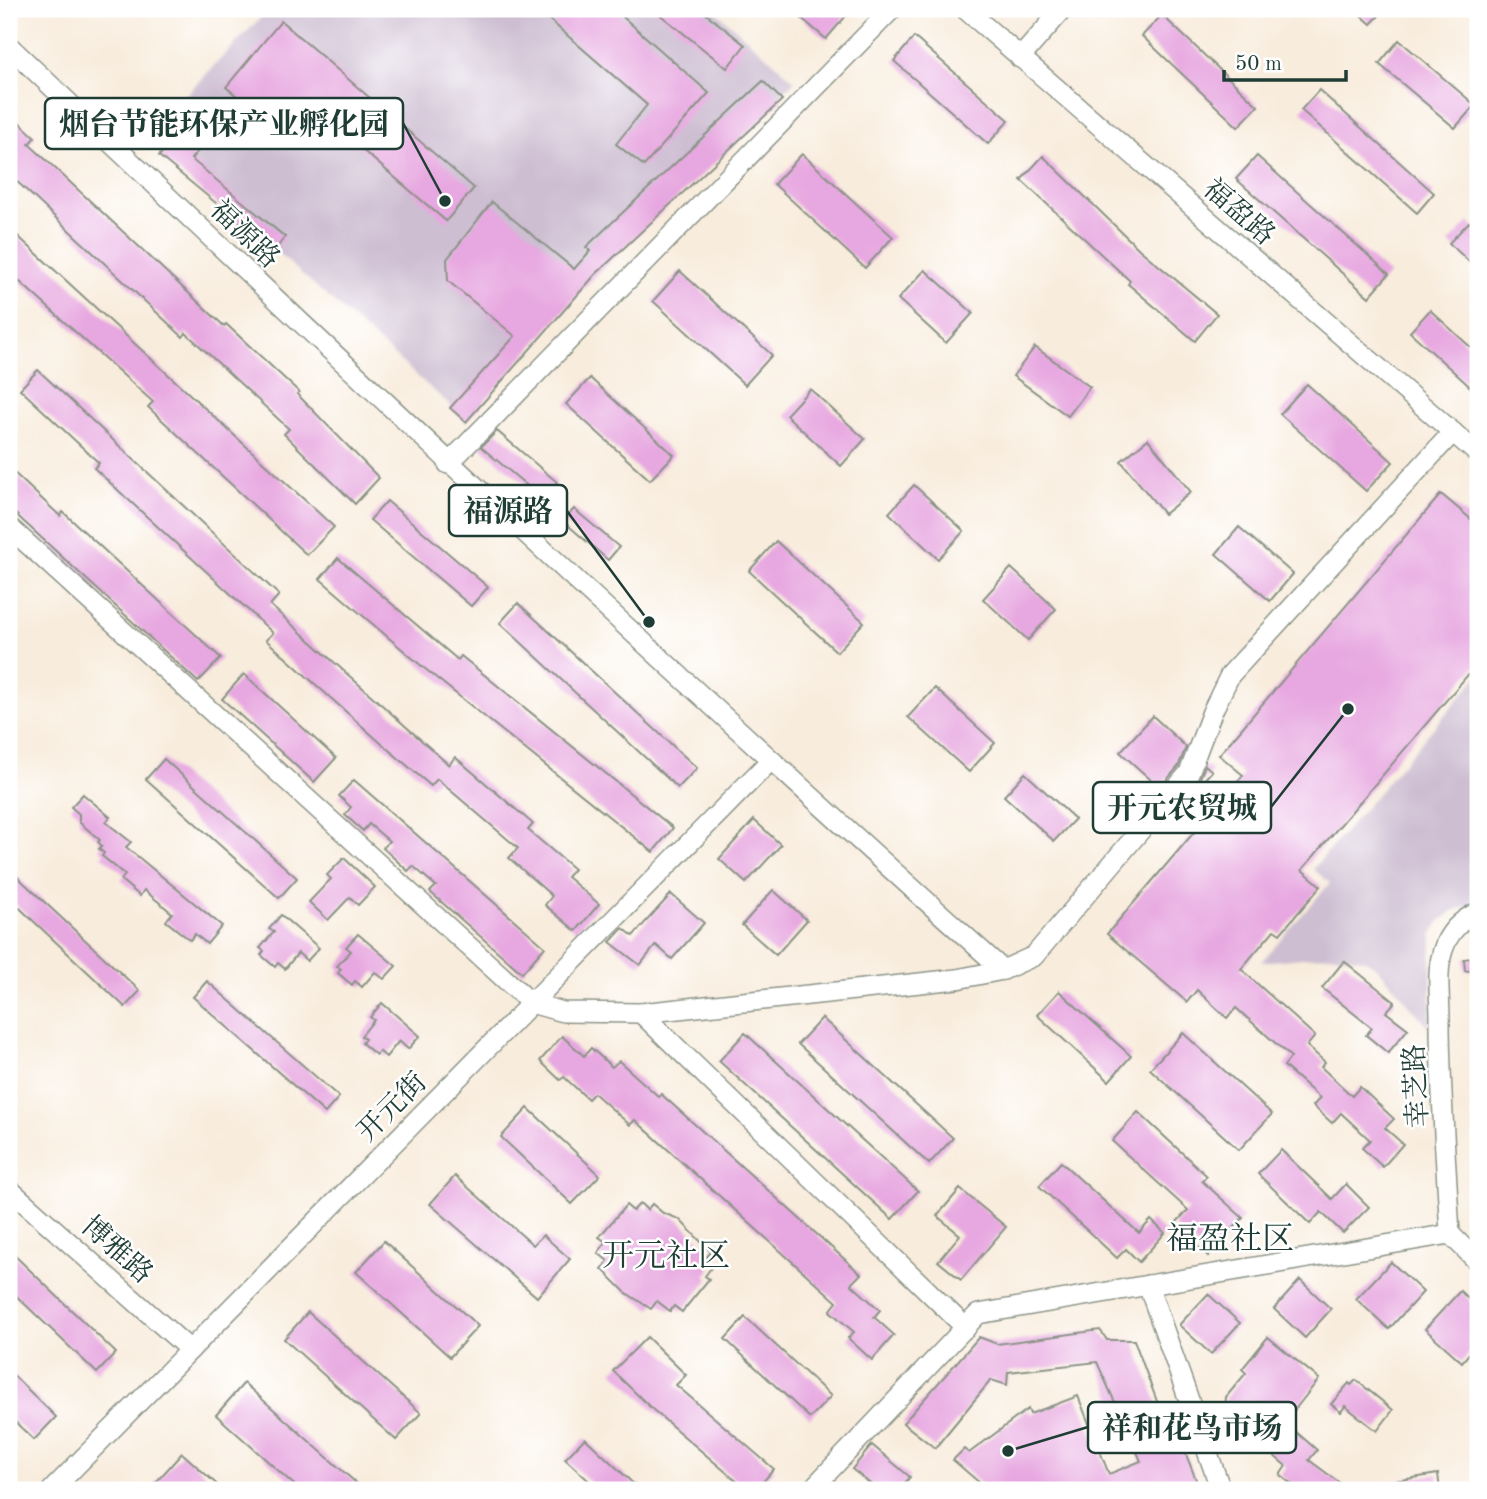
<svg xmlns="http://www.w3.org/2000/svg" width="1487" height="1499" font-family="'Old Standard TT','Noto Serif SC',serif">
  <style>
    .industrial { fill: #cdbed2 }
    .building { fill: #e7a7e0 }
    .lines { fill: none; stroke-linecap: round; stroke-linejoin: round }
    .minor-casing { stroke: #8c9488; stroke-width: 22 }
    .minor { stroke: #fff; stroke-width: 19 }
    .labels { text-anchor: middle; stroke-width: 5; stroke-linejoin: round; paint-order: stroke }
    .street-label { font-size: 28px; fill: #1f3d34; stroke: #fff }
    .quarter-label { font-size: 32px; fill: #1f3d34; stroke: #fff }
    .leader { fill: none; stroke: #1f3d34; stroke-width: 2.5 }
    .callout-dot { fill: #1f3d34; stroke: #fff; stroke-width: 2.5 }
    .callout { fill: #fff; stroke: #1f3d34; stroke-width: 2.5 }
    .callout-label { font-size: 30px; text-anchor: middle; font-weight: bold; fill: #1f3d34 }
  </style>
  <rect width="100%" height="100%" fill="#fff"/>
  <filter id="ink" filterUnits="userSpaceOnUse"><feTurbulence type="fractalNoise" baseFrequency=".0143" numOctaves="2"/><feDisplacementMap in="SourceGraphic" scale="14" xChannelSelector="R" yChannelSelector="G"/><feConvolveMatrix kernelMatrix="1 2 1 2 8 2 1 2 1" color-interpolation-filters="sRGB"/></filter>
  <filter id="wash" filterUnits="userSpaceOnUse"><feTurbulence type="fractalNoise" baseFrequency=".00686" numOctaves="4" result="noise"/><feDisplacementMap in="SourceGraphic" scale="28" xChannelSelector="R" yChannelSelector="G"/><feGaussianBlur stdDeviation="1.57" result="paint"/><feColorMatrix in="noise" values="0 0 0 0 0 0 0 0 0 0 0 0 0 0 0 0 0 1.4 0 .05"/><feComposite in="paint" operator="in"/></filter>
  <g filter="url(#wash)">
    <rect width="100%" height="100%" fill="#f8ecdc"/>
    <g class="industrial">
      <path d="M 269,9 L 713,9 L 795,81 L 606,265 L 461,415 L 146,136 Z"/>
      <path d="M 1478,676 L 1478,902 L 1453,911 L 1439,922 L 1432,935 L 1430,1029 L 1378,968 L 1364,959 L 1334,955 L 1261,962 L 1330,883 L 1313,869 Z"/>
    </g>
    <g id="blocks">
      <g class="building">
        <path d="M 537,9 L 614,9 L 709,93 L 644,166 L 616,144 L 647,105 Z"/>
        <path d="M 653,9 L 700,9 L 745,45 L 727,68 Z"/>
        <path d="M 791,9 L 852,9 L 826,39 Z"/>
        <path d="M 1354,9 L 1385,9 L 1371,24 Z"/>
        <path d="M 1162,15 L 1258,106 L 1238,127 L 1142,36 Z"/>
        <path d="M 281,21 L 474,188 L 446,221 L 313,108 L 297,126 L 277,129 L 226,87 Z"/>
        <path d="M 914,37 L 1009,120 L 988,144 L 894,61 Z"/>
        <path d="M 1399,40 L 1475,105 L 1455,128 L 1379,64 Z"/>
        <path d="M 763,81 L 782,100 L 595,275 L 466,422 L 450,408 L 515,336 L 448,281 L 447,259 L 492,202 L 574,269 L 590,251 L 586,247 Z"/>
        <path d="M 1319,90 L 1434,193 L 1417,213 L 1301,110 Z"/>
        <path d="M 199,109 L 219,126 L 191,159 L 285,237 L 274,251 L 159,156 Z"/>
        <path d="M 9,113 L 35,137 L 29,144 L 224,326 L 226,324 L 299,392 L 297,394 L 379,478 L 355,504 L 284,434 L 289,429 L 186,333 L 183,337 L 10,175 L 16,168 L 9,161 Z"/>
        <path d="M 802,154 L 893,237 L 865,268 L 774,184 Z"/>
        <path d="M 1043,156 L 1140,250 L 1217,314 L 1195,341 L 1128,284 L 1130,281 L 1021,180 Z"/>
        <path d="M 1257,156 L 1389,274 L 1369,297 L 1236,179 Z"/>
        <path d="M 1469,222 L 1478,231 L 1478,270 L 1449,243 Z"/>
        <path d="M 9,228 L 334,527 L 307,555 L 148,407 L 153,402 L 9,272 Z"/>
        <path d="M 925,270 L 973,313 L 946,343 L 898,299 Z"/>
        <path d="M 680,271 L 772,355 L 745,385 L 653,301 Z"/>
        <path d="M 1430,310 L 1478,354 L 1478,394 L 1410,332 Z"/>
        <path d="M 1035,347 L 1090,387 L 1068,416 L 1013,376 Z"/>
        <path d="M 38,370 L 279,595 L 270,605 L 449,765 L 455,757 L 533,824 L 528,830 L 574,869 L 567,877 L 599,904 L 576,931 L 545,905 L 552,896 L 509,858 L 518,848 L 437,779 L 431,786 L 382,744 L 266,640 L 273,633 L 94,468 L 99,463 L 20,389 Z"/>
        <path d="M 590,378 L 674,455 L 650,480 L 566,404 Z"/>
        <path d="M 1307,384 L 1393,462 L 1366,491 L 1280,414 Z"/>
        <path d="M 810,389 L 865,439 L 841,466 L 786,415 Z"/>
        <path d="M 497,431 L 557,482 L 543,499 L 481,447 Z"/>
        <path d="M 1148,439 L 1191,492 L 1164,514 L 1121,461 Z"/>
        <path d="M 9,468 L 60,516 L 63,512 L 221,658 L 198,682 L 9,508 Z"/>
        <path d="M 914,485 L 964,531 L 938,559 L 889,513 Z"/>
        <path d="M 1441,494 L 1478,525 L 1478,663 L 1302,870 L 1321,886 L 1280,934 L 1274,930 L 1241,969 L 1315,1036 L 1307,1046 L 1325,1062 L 1321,1067 L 1352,1096 L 1360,1087 L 1394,1119 L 1385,1128 L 1403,1144 L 1383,1167 L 1362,1148 L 1370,1140 L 1341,1113 L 1332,1123 L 1313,1106 L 1320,1098 L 1284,1066 L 1291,1057 L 1236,1008 L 1227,1018 L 1197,990 L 1187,1002 L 1107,934 L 1243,775 L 1219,755 Z"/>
        <path d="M 387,501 L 488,587 L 471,606 L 370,520 Z"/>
        <path d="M 574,509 L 619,547 L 608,560 L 563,521 Z"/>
        <path d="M 1239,527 L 1293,574 L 1270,601 L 1216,554 Z"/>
        <path d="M 776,541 L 864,622 L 837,652 L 749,571 Z"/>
        <path d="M 338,558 L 458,660 L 461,656 L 673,828 L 653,852 L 424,668 L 320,579 Z"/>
        <path d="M 1011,568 L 1056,609 L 1028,640 L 983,599 Z"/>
        <path d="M 518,603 L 697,768 L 678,788 L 500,623 Z"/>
        <path d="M 244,674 L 336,758 L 314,782 L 222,699 Z"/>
        <path d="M 935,688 L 995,743 L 969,772 L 908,717 Z"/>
        <path d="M 1153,716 L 1186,747 L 1178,767 L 1160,788 L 1120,752 Z"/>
        <path d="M 164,759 L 297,878 L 279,898 L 146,779 Z"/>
        <path d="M 1205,765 L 1212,771 L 1180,806 L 1199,781 Z"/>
        <path d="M 1025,773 L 1075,819 L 1054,841 L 1004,796 Z"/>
        <path d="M 354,780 L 545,947 L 522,973 L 430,892 L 436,886 L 413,866 L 408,871 L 383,848 L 389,841 L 369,824 L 363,831 L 345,815 L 351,807 L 339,796 Z"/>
        <path d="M 83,794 L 110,817 L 106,822 L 131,842 L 126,847 L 222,926 L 207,944 L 195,934 L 190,940 L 166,921 L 172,913 L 144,890 L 140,896 L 121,880 L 125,875 L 102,856 L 104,853 L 99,849 L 102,846 L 98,842 L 100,840 L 79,822 L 79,814 L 71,807 Z"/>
        <path d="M 754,820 L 781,845 L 746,883 L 719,859 Z"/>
        <path d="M 344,858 L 375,887 L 358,905 L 350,897 L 328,920 L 309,902 L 331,879 L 327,875 Z"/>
        <path d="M 9,869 L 140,991 L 125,1007 L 9,898 Z"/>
        <path d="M 773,890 L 807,920 L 776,955 L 742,925 Z"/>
        <path d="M 671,894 L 704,923 L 672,959 L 656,945 L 640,965 L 610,942 L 623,928 L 633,936 Z"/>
        <path d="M 281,915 L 319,948 L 307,961 L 298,953 L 285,969 L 278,963 L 275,967 L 261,955 L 264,951 L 260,948 L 274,932 L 269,929 Z"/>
        <path d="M 358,934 L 396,966 L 384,979 L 375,972 L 362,987 L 355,981 L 352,985 L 338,973 L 341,969 L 337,966 L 351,951 L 346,947 Z"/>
        <path d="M 1478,957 L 1478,970 L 1465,971 L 1464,959 Z"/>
        <path d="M 1344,961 L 1395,1002 L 1386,1012 L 1408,1029 L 1388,1053 L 1366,1035 L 1372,1028 L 1322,988 Z"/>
        <path d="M 207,981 L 339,1097 L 325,1113 L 193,997 Z"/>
        <path d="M 1059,991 L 1131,1056 L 1109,1081 L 1037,1015 Z"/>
        <path d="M 382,1003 L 420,1036 L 408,1049 L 399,1041 L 386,1057 L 379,1051 L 376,1055 L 362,1043 L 365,1039 L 361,1036 L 374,1020 L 370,1017 Z"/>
        <path d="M 822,1018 L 953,1138 L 929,1164 L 798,1044 Z"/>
        <path d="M 745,1033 L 918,1191 L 892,1219 L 719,1061 Z"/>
        <path d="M 1183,1033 L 1272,1114 L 1239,1150 L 1150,1069 Z"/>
        <path d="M 562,1036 L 584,1056 L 591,1048 L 612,1067 L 619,1061 L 659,1097 L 661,1094 L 861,1274 L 851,1284 L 880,1310 L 874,1317 L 894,1335 L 872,1360 L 848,1338 L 854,1332 L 830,1311 L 837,1302 L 635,1120 L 630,1125 L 594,1093 L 588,1099 L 564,1077 L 560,1080 L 540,1061 Z"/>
        <path d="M 528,1108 L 600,1175 L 572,1204 L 501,1137 Z"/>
        <path d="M 1138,1112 L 1207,1176 L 1202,1181 L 1243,1218 L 1208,1256 L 1174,1225 L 1188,1210 L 1112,1141 Z"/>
        <path d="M 1281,1150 L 1332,1199 L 1346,1184 L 1369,1207 L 1343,1233 L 1321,1212 L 1310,1224 L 1258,1174 Z"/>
        <path d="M 1061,1162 L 1139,1233 L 1151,1220 L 1165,1233 L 1139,1262 L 1126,1249 L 1117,1258 L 1039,1186 Z"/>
        <path d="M 455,1176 L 533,1245 L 543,1235 L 570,1259 L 537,1297 L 430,1204 Z"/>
        <path d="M 960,1189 L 1006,1227 L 961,1280 L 938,1261 L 960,1235 L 937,1216 Z"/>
        <path d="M 640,1203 L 647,1210 L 652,1204 L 663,1213 L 679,1219 L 711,1252 L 703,1261 L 711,1268 L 705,1276 L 709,1279 L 682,1312 L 674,1306 L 670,1311 L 657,1301 L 651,1309 L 625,1292 L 602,1269 L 608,1261 L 598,1253 L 606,1242 L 599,1237 L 626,1205 L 633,1211 Z"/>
        <path d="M 384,1241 L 478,1326 L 450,1357 L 356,1272 Z"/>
        <path d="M 9,1250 L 116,1353 L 97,1373 L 9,1289 Z"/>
        <path d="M 1391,1262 L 1423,1292 L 1389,1329 L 1356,1299 Z"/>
        <path d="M 1300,1280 L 1331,1309 L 1305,1338 L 1274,1309 Z"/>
        <path d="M 1460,1291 L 1478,1308 L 1478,1343 L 1462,1362 L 1425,1329 Z"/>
        <path d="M 1208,1294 L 1240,1323 L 1211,1354 L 1179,1325 Z"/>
        <path d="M 308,1312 L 421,1413 L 396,1440 L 284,1339 Z"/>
        <path d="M 745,1317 L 831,1396 L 810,1418 L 725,1339 Z"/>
        <path d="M 1100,1330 L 1107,1340 L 1134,1340 L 1173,1444 L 1180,1439 L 1200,1490 L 988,1490 L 953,1460 L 964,1449 L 969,1453 L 1028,1409 L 1030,1414 L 1078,1396 L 1109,1474 L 1141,1461 L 1097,1362 L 1008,1372 L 1007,1385 L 991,1380 L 935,1448 L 903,1423 L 979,1337 L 997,1344 Z"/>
        <path d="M 647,1337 L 686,1375 L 676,1385 L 774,1469 L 756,1490 L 747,1490 L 652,1409 L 613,1371 Z"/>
        <path d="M 1268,1337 L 1319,1379 L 1285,1422 L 1317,1450 L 1309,1460 L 1340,1483 L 1333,1490 L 1299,1490 L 1280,1475 L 1286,1466 L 1246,1432 L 1236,1441 L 1229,1433 L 1224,1417 L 1226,1397 L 1246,1373 L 1242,1369 Z"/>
        <path d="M 9,1371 L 56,1417 L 34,1440 L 9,1416 Z"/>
        <path d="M 1356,1380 L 1393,1410 L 1377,1431 L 1345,1406 L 1341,1412 L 1331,1404 L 1349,1383 L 1351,1385 Z"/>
        <path d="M 244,1383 L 364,1490 L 300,1490 L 216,1415 Z"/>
        <path d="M 585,1438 L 640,1490 L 599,1490 L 565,1459 Z"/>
        <path d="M 872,1445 L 910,1477 L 899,1490 L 878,1490 L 852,1469 Z"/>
        <path d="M 182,1453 L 223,1490 L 149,1490 Z"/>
        <path d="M 1438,1474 L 1440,1490 L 1382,1490 L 1382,1483 Z"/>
      </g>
    </g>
  </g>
  <g filter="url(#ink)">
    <use href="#blocks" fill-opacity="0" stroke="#8c9488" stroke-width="2"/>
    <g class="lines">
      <defs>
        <g id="minor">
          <path d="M 965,9 L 1478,454"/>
          <path d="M 9,46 C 337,358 666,668 1003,970"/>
          <path d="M 1020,58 L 1063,9"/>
          <path d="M 448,464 L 892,9"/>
          <path d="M 9,527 L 531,1003 L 563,1012 L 641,1013 L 957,979 L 1003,970 L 1034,956 L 1189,773 L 1212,712 L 1230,675 L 1453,432"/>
          <path d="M 1478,912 C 1461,920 1449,931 1443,950 C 1436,971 1440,997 1440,1019 C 1440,1091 1446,1163 1450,1234 L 1478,1262"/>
          <path d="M 641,1013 L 966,1328"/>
          <path d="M 9,1189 L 190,1350"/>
          <path d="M 1148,1285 L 1221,1490"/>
          <path d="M 52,1490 L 770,761"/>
          <path d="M 811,1490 L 978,1314 L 1450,1234"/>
        </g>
      </defs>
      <use href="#minor" class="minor-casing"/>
      <use href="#minor" class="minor"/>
    </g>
  </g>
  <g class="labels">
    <g class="street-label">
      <text transform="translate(1240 211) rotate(41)" y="10">福盈路</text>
      <text transform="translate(246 233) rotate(44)" y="10">福源路</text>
      <text transform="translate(1415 1086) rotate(-93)" y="10">幸芝路</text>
      <text transform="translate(391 1106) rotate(-45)" y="10">开元街</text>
      <text transform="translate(118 1249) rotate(42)" y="10">博雅路</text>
    </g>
    <g class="quarter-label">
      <text x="1230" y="1249">福盈社区</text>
      <text x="666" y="1266">开元社区</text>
    </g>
  </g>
  <path class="leader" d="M445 201L403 123M649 622L567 511M1348 709L1271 807M1008 1451L1088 1427"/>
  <g class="callout-dot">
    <circle cx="445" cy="201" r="7"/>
    <circle cx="649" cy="622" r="7"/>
    <circle cx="1348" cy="709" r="7"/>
    <circle cx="1008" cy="1451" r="7"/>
  </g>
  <g class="callout">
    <rect x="45" y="98" width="358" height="51" rx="7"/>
    <rect x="449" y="485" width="118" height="51" rx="7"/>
    <rect x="1093" y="782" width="178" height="51" rx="7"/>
    <rect x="1088" y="1402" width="208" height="51" rx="7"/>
  </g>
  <g class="callout-label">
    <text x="224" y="134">烟台节能环保产业孵化园</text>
    <text x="508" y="521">福源路</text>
    <text x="1182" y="818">开元农贸城</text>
    <text x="1192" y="1438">祥和花鸟市场</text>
  </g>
  <rect width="1487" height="1499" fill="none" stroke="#fff" stroke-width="35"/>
  <path d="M1224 70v10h122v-10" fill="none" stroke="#1f3d34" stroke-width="3.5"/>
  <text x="1235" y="70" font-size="21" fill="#1f3d34" stroke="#ffffff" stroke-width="5" paint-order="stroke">50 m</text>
</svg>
